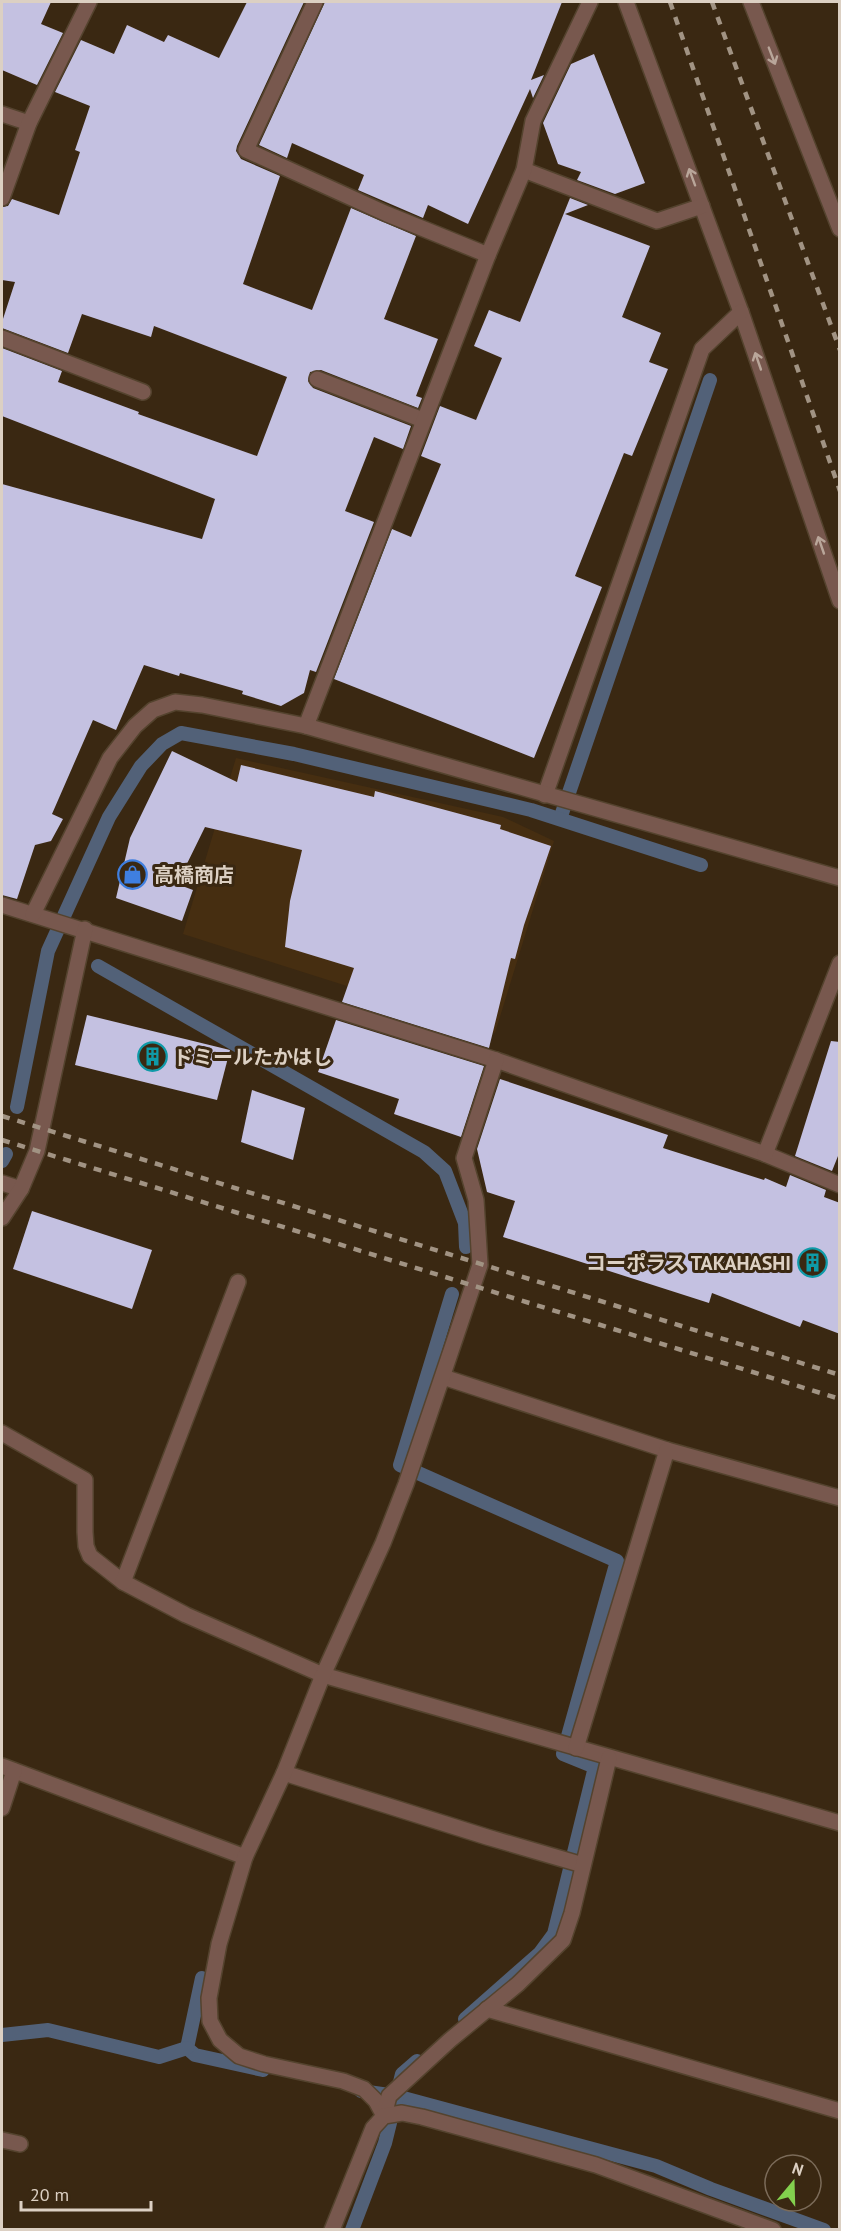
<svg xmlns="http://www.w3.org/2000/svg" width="841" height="2231" font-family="'PT Sans','Noto Sans JP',sans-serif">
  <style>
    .built { fill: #462e11 }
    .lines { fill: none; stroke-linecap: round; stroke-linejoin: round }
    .stream { stroke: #526178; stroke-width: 14 }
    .building { fill: #c4c1e1 }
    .street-casing { stroke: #54432e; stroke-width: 18 }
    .street { stroke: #78584e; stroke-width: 15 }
    .rail { stroke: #a19383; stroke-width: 4.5; stroke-dasharray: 8 8; stroke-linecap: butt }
    .oneway { stroke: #b9a69a }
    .labels { text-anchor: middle; stroke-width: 6; stroke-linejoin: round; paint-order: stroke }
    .poi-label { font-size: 20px; font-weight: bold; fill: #dcd0c3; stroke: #3a2812; text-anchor: start }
  </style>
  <rect width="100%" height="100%" fill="#3a2812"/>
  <path class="built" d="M 236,758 L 503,817 L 554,841 L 495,1033 L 183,934 Z"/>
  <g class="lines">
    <g class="stream">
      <path d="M 560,819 L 710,380"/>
      <path d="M 98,966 L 424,1152 L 445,1171 L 465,1223 L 466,1247"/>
      <path d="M 17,1107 L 48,951 L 109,817 L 141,766 L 162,744 L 181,733 L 294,754 L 531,810 L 701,865"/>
      <path d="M 2,1161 L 6,1154"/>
      <path d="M 452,1294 L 400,1465 L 617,1561 L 563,1754 L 595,1767 L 554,1934 L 540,1953 L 465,2019"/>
      <path d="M 202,1978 L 187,2048 L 195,2055 L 263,2070"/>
      <path d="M 2,2035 L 48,2030 L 159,2057 L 187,2048"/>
      <path d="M 361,2091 L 396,2096 L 656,2166 L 711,2189 L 824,2230"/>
      <path d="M 352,2230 L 385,2143 L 402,2074 L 417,2061"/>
    </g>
  </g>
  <g class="building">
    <path d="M 2,2 L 51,2 L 41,24 L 63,33 L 37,85 L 2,70 Z"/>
    <path d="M 247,2 L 304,2 L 237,146 L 236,151 L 241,159 L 280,176 L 243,284 L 312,310 L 351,208 L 416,236 L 384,319 L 438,339 L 416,396 L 422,398 L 418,408 L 321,370 L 310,372 L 308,381 L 313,388 L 411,426 L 403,449 L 374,437 L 345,511 L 374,522 L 316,672 L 310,670 L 304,693 L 281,706 L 242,694 L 243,691 L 180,673 L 179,676 L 144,665 L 116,730 L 93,720 L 52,814 L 63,819 L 51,841 L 35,845 L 17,899 L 2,895 L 2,484 L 202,539 L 215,499 L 2,416 L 2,348 L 62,371 L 58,382 L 139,412 L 138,414 L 257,456 L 287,377 L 154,326 L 151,337 L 82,314 L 68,353 L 2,328 L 2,322 L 15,282 L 2,280 L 2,207 L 8,206 L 12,199 L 59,215 L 80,152 L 75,150 L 90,106 L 55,92 L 81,40 L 114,54 L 127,25 L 164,42 L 168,35 L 219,58 Z"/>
    <path d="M 325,2 L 562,2 L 531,80 L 544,75 L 533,98 L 530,89 L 468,224 L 428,205 L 423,218 L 358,190 L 364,175 L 292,143 L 287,158 L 259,145 Z"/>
    <path d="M 594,54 L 645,183 L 615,194 L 577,180 L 581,172 L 558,164 L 543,123 L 571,64 Z"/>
    <path d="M 570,198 L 588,205 L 565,214 L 650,246 L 622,317 L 661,333 L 649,362 L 668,369 L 632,456 L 624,453 L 575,576 L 602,587 L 534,758 L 334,679 L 392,529 L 411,537 L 441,464 L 421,456 L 440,406 L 476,420 L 502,358 L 474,346 L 489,310 L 520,322 Z"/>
    <path d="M 172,751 L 237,782 L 241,765 L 374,797 L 375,791 L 501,825 L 500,829 L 551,846 L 524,925 L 515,959 L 511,958 L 489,1048 L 342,1002 L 354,968 L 285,947 L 290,901 L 302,850 L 205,827 L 177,884 L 193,890 L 182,921 L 116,898 L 130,838 Z"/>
    <path d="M 87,1015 L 230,1050 L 217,1100 L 75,1065 Z"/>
    <path d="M 336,1020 L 484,1066 L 461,1137 L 394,1114 L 399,1099 L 318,1072 Z"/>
    <path d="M 831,1041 L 840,1042 L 840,1151 L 832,1171 L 795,1156 Z"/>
    <path d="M 500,1079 L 668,1135 L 663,1148 L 764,1180 L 765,1178 L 786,1187 L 790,1175 L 826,1190 L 824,1197 L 840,1203 L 840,1334 L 803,1320 L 800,1327 L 712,1293 L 709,1303 L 503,1237 L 515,1201 L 487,1192 L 477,1149 Z"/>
    <path d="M 252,1090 L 305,1108 L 293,1160 L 241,1142 Z"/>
    <path d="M 32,1211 L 152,1250 L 132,1309 L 13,1269 Z"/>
  </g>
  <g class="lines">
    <defs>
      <g id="street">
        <path d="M 315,2 L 246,150 L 387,214 L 488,255"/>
        <path d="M 626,2 L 741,312 L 840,601"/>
        <path d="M 751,2 L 840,229"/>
        <path d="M 2,114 L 29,123"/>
        <path d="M 524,170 L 657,221 L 702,206"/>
        <path d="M 2,198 L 29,123 L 89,2"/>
        <path d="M 2,338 L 143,392"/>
        <path d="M 317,379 L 423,420"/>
        <path d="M 306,726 L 488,255 L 524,170 L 533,121 L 590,2"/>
        <path d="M 545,795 L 702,349 L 741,312"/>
        <path d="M 2,905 L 496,1060 L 765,1154 L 840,1185"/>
        <path d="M 33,914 L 110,758 L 135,726 L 153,710 L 175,702 L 202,705 L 306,726 L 840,878"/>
        <path d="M 765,1154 L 840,963"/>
        <path d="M 2,1183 L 21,1189"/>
        <path d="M 2,1218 L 21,1189 L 37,1151 L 85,929"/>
        <path d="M 443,1377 L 667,1450"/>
        <path d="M 2,1433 L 85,1480 L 85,1532 L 86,1546 L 90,1556 L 123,1582 L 186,1615 L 323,1675 L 840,1823"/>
        <path d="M 123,1582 L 238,1282"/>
        <path d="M 576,1748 L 667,1450 L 840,1498"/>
        <path d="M 2,1766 L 245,1857"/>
        <path d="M 284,1773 L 487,1837 L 583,1865"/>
        <path d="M 2,1808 L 14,1771"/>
        <path d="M 487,2009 L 840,2111"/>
        <path d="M 384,2116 L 376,2101 L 364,2089 L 343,2081 L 264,2064 L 239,2056 L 220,2040 L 210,2021 L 209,1998 L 219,1944 L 245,1857 L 284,1773 L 323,1675 L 383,1543 L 406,1484 L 480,1265 L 476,1200 L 464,1158 L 496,1060"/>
        <path d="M 384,2116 L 389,2096 L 450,2040 L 518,1984 L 563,1940 L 572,1913 L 609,1758"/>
        <path d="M 2,2140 L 20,2144"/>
        <path d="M 332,2230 L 373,2128 L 384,2116 L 402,2113 L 422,2117 L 596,2165 L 773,2230"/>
      </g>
    </defs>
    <use href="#street" class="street-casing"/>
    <use href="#street" class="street"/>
    <g class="rail">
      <path d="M 670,2 L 840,491"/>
      <path d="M 712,2 L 840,350"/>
      <path d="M 2,1116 L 840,1375"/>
      <path d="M 2,1140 L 840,1399"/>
    </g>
  </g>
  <defs><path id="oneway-shaft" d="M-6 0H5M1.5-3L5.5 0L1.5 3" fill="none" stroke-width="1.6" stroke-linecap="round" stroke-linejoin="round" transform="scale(1.5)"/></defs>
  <g class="oneway">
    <use href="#oneway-shaft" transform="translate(772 56) rotate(69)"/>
    <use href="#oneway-shaft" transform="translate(692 177) rotate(-110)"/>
    <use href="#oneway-shaft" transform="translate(758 361) rotate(-109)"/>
    <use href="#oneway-shaft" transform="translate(821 545) rotate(-109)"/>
  </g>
  <defs>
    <symbol id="shop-ring" viewBox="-11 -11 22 22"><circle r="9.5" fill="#3a2812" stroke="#3f7fe0" stroke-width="1.5"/><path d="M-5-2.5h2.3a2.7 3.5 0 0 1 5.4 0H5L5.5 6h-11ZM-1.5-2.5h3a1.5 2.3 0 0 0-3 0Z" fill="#3f7fe0"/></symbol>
    <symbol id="building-ring" viewBox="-11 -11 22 22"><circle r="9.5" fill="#3a2812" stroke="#0f9aa8" stroke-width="1.5"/><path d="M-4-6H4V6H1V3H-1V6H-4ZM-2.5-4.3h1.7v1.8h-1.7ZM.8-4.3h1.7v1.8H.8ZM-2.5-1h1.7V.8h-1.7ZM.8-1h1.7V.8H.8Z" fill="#0f9aa8"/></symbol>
  </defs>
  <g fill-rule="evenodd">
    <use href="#shop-ring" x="116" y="858" width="33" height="33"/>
    <use href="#building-ring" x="136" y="1040" width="33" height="33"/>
    <use href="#building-ring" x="796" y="1246" width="33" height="33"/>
  </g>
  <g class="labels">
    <g class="poi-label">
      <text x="154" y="882">高橋商店</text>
      <text x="173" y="1064">ドミールたかはし</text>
      <text x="791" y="1270" text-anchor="end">コーポラス TAKAHASHI</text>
    </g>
  </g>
  <rect width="841" height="2231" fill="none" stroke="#dcd0c3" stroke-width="6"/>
  <g transform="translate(793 2183) rotate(19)"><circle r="28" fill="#3a2812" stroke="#7b6b59" stroke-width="1.5"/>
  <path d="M0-4.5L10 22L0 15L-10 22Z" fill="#83d04e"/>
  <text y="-9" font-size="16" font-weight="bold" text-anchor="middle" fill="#dcd0c3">N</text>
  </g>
  <path d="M21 2201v9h130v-9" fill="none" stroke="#dcd0c3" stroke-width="3"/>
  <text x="30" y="2201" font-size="18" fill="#dcd0c3" stroke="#3a2812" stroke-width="4.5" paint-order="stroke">20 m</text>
</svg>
